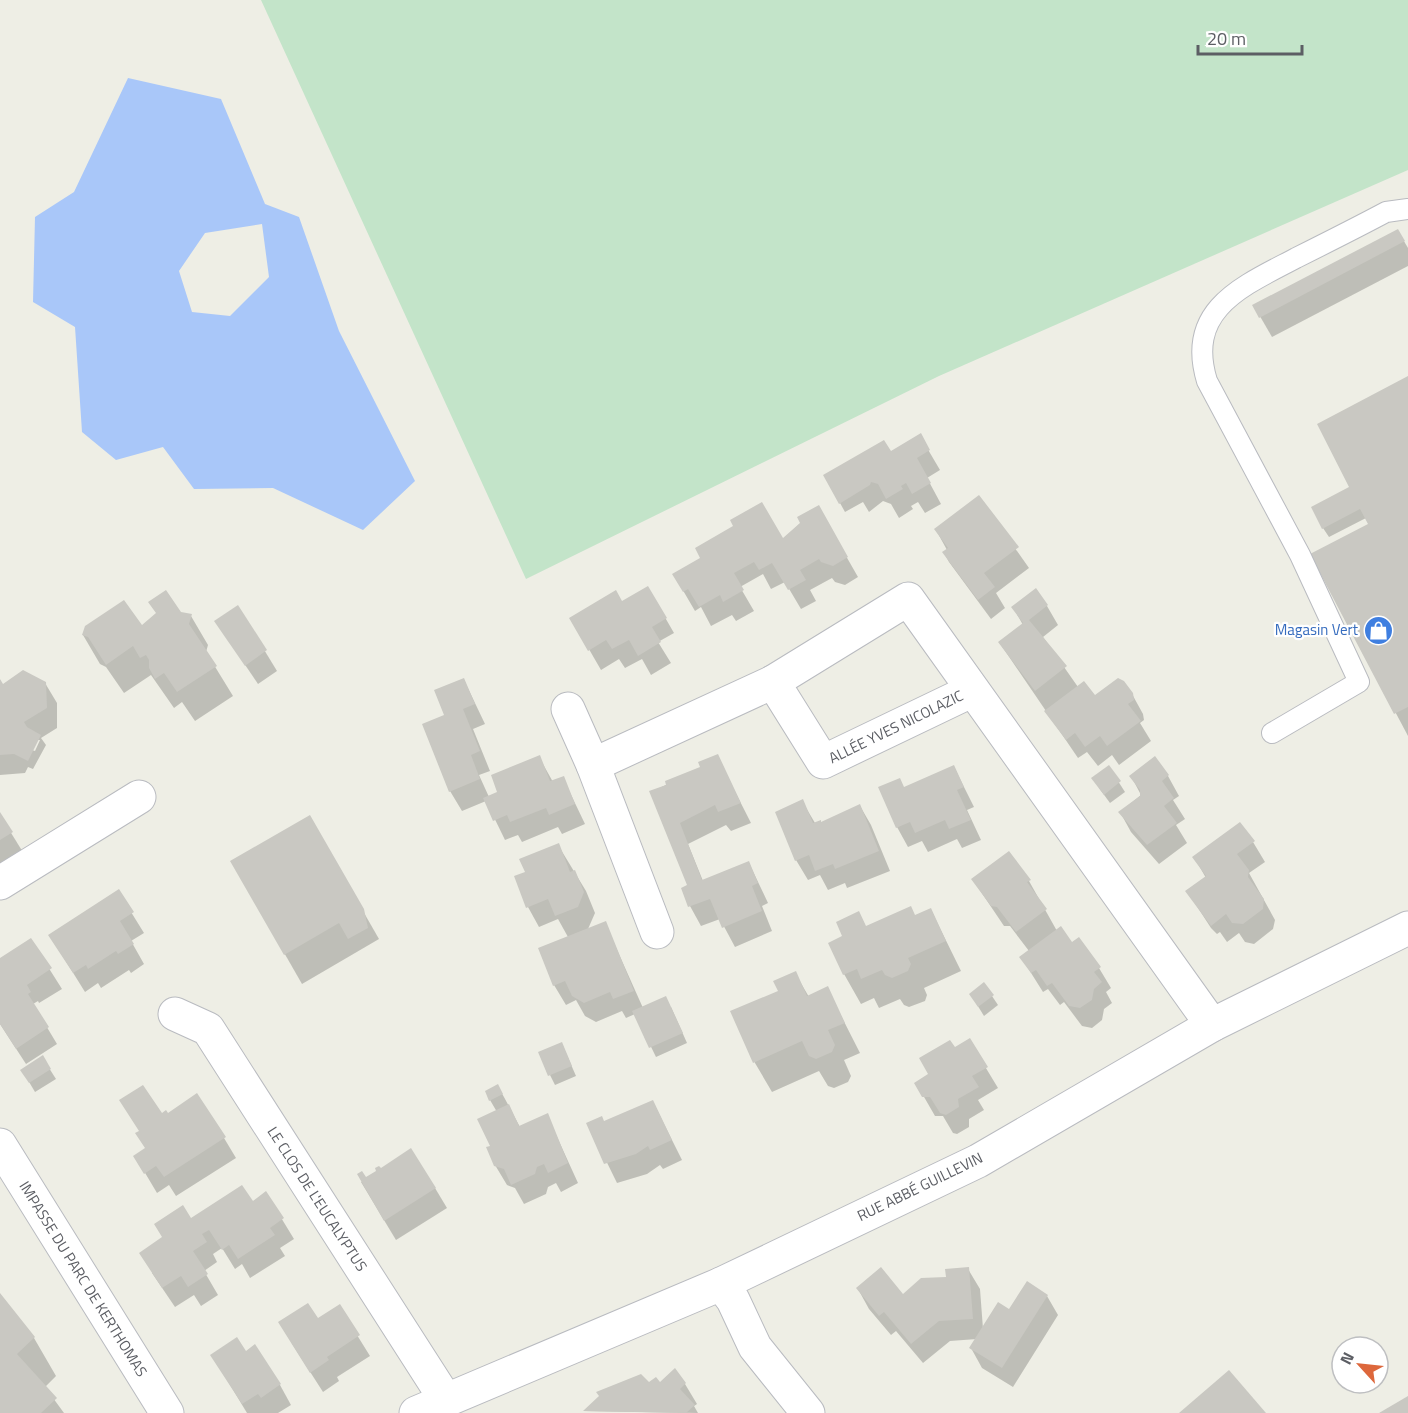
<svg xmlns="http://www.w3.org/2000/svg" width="1408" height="1413" font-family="'Titillium Web',sans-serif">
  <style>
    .green { fill: #c3e4c9 }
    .water { fill: #a9c7f9; fill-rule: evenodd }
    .shadow { fill: #0003; fill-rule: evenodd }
    .building { fill: #c9c8c2 }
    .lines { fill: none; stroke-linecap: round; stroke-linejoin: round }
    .lane-casing { stroke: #b9bbc0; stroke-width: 22 }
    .street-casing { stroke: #b9bbc0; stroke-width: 35 }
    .lane { stroke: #fff; stroke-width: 20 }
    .street { stroke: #fff; stroke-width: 33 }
    .labels { text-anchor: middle; stroke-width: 4.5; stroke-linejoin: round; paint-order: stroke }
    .shop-label { font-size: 15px; fill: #366cbe; stroke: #fff; text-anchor: end }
    .street-label { font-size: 15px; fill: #5c5e64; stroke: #fff }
  </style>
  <rect width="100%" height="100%" fill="#eeeee5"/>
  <path class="green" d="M 261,0 L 1408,0 L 1408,170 L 939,376 L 526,579 Z"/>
  <path class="water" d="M 128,78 L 221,99 L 265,204 L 299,217 L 339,331 L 415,481 L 363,530 L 273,488 L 194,489 L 163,447 L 116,460 L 82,432 L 75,327 L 33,302 L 35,217 L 74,192 ZM 262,224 L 269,277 L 230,316 L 192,312 L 179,271 L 205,233 Z"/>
  <g class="shadow">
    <path d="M 1398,231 L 1408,248 L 1408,266 L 1272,337 L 1254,306 Z"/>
    <path d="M 1408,378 L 1408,736 L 1312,555 L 1370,524 L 1366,518 L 1329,537 L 1323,528 L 1351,488 Z"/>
    <path d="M 920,436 L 940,470 L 927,478 L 941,504 L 925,513 L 918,502 L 911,506 L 913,509 L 899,518 L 891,504 L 883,501 L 869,512 L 863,502 L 845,512 L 825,476 L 890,453 Z"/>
    <path d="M 979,497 L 1029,568 L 996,593 L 1005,608 L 991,619 L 949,562 L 944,553 L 947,550 L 936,530 Z"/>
    <path d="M 818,507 L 858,577 L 845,585 L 835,582 L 832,578 L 810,590 L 816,601 L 801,609 L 785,582 L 771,589 L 763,574 L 740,587 L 754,611 L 736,621 L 732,615 L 711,626 L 701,607 L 695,611 L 674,575 L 782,540 Z"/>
    <path d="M 648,588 L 674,633 L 658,642 L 671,663 L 651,675 L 642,659 L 625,668 L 619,659 L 601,670 L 571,618 L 622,603 Z"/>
    <path d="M 1047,606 L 1058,625 L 1043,637 L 1078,687 L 1095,697 L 1132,694 L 1143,714 L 1144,720 L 1140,723 L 1151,741 L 1119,765 L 1112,755 L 1098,766 L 1087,752 L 1078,758 L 999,642 L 1023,625 L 1013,607 Z"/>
    <path d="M 238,607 L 277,671 L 258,684 L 216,622 Z"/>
    <path d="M 180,614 L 191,616 L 208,645 L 206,652 L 233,696 L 195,721 L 182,702 L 174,708 L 151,675 L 124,693 L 106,667 L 100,664 L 83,635 L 141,627 Z"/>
    <path d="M 464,680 L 485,724 L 473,729 L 490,771 L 479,775 L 489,797 L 499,793 L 539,757 L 553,782 L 563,778 L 585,824 L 562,834 L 558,827 L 522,842 L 518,835 L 505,840 L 486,801 L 462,811 L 450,791 L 424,725 L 446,716 Z"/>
    <path d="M 0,682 L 3,686 L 45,683 L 57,703 L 57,728 L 41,738 L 46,745 L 33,769 L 28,767 L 25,773 L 0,775 ZM 37,740 L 40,740 L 35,751 L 32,750 Z"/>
    <path d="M 717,756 L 751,823 L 731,831 L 726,825 L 688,844 L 703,881 L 749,863 L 768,903 L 762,906 L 772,931 L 735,947 L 720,919 L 701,926 L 690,906 L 683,889 L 689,886 L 651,792 L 702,768 Z"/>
    <path d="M 954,767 L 974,807 L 967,810 L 981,840 L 962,848 L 957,839 L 928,852 L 922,841 L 908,847 L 897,827 L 905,788 Z"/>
    <path d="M 1109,767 L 1125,792 L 1110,803 L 1099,788 Z"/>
    <path d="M 1131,776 L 1168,776 L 1179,796 L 1173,800 L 1185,819 L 1176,825 L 1187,843 L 1159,864 L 1131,832 L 1120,812 L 1141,795 Z"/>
    <path d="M 802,801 L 815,823 L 821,824 L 860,806 L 871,825 L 890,871 L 847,888 L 845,883 L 828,890 L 820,875 L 808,880 L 796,860 L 777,813 Z"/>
    <path d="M 0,815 L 29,862 L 0,876 Z"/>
    <path d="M 309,817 L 379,939 L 302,984 L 232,862 Z"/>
    <path d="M 1253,842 L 1265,862 L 1249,873 L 1275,920 L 1273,929 L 1254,944 L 1245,942 L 1239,933 L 1227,942 L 1220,932 L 1217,934 L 1211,928 L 1187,891 L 1206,878 L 1194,857 Z"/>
    <path d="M 558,845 L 586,891 L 595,913 L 588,929 L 605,923 L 643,1008 L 671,1007 L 687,1043 L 656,1057 L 635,1014 L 626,1018 L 622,1011 L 596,1022 L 585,1016 L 576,1000 L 566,1005 L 554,985 L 568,937 L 558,919 L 539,927 L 528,907 L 526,873 Z"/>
    <path d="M 973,880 L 1029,881 L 1057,931 L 1099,968 L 1111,988 L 1106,992 L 1112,1003 L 1104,1009 L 1102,1020 L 1092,1028 L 1082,1026 L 1064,1002 L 1060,1005 L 1048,989 L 1043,992 L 1021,957 L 1029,951 L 1010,926 L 1004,926 Z"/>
    <path d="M 118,891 L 144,933 L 131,941 L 144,964 L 131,973 L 129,970 L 101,988 L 98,983 L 85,992 L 62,955 Z"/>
    <path d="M 931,910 L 961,971 L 924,988 L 927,995 L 925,1001 L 909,1007 L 904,1005 L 900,999 L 879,1008 L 874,998 L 861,1004 L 844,974 L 867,927 L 915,917 Z"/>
    <path d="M 31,940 L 62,989 L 39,1003 L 38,1001 L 33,1004 L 57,1044 L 26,1064 L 0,1024 L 0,960 Z"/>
    <path d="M 795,973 L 809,997 L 827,988 L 860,1053 L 844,1060 L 851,1076 L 848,1082 L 834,1088 L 828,1086 L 819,1071 L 772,1092 L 755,1063 L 732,1012 L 780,992 Z"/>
    <path d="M 984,984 L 998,1005 L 984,1016 L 976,1003 Z"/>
    <path d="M 969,1040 L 998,1088 L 978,1100 L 984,1110 L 969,1119 L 969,1127 L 957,1134 L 953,1133 L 943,1116 L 935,1116 L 916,1083 L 930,1075 L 954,1050 Z"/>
    <path d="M 566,1053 L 576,1076 L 555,1085 L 550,1075 Z"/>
    <path d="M 42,1057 L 56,1079 L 35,1092 L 22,1070 Z"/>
    <path d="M 498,1086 L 520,1127 L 547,1115 L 578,1183 L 561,1192 L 556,1183 L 548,1187 L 546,1194 L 524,1204 L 515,1188 L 507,1185 L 495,1165 L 492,1147 L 497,1112 L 490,1100 Z"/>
    <path d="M 653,1102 L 682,1160 L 663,1169 L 660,1165 L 647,1174 L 617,1183 L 588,1124 L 604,1123 Z"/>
    <path d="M 163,1117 L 224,1138 L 236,1158 L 176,1196 L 169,1185 L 157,1193 L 135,1156 L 146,1149 Z"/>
    <path d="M 366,1179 L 435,1188 L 447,1208 L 396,1240 L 361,1182 Z"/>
    <path d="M 266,1193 L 294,1239 L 280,1248 L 285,1256 L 250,1278 L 242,1264 L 235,1269 L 222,1248 L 213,1254 L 217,1262 L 204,1271 L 218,1295 L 201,1306 L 194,1295 L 175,1307 L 152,1273 L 191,1220 L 252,1202 Z"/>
    <path d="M 968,1269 L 980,1289 L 983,1329 L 1009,1311 L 1047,1296 L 1058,1315 L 1013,1387 L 982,1368 L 971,1348 L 977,1339 L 950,1341 L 923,1363 L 896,1331 L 891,1335 L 869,1309 L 858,1289 L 903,1296 Z"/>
    <path d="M 0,1295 L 34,1338 L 56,1376 L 45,1387 L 64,1413 L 0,1413 Z"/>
    <path d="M 339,1306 L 370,1356 L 337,1377 L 339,1381 L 323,1392 L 291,1342 Z"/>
    <path d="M 245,1353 L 280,1385 L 291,1405 L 278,1413 L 247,1413 L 212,1355 Z"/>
    <path d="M 649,1384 L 685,1384 L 697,1404 L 694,1406 L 698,1413 L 584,1411 L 601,1397 Z"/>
  </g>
  <g class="building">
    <path d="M 1398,229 L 1405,241 L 1259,318 L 1252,305 Z"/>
    <path d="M 1408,376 L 1408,707 L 1394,714 L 1310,554 L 1368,524 L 1360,509 L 1322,529 L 1311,507 L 1349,487 L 1317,424 Z"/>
    <path d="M 921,433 L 930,450 L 917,458 L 931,483 L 912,494 L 906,483 L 901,486 L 903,489 L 886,499 L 878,484 L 871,482 L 870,485 L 839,504 L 823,475 L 884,440 L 891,451 Z"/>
    <path d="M 979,495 L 1019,547 L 984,573 L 995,587 L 978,600 L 942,552 L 948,548 L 934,529 Z"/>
    <path d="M 762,502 L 783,538 L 800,523 L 797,517 L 819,505 L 848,557 L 833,566 L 821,562 L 819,559 L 800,570 L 806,580 L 788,590 L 772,563 L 759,570 L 754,562 L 734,573 L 744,590 L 723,602 L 720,595 L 699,607 L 688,589 L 683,592 L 672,574 L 700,558 L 695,548 L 733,526 L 730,520 Z"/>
    <path d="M 648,586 L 667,618 L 652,627 L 661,642 L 638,656 L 629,640 L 612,649 L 606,640 L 588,651 L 569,618 L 616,590 L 622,601 Z"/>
    <path d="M 1036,588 L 1048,605 L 1029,620 L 1067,666 L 1035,691 L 998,642 L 1023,623 L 1011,607 Z"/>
    <path d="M 166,590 L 181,612 L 192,614 L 189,624 L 217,666 L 177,692 L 164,673 L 155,679 L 149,668 L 149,660 L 146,655 L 140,658 L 133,646 L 106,665 L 88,637 L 82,635 L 85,626 L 124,600 L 142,625 L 156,613 L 148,602 Z"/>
    <path d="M 238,605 L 267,650 L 245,666 L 214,621 Z"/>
    <path d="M 23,670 L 46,682 L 47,708 L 24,722 L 27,727 L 41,735 L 28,761 L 14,754 L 0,755 L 0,679 L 3,684 Z"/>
    <path d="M 464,678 L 475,704 L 463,709 L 480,751 L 471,755 L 480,779 L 449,792 L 422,724 L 444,715 L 434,690 Z"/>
    <path d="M 1118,678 L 1124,681 L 1133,693 L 1134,700 L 1128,704 L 1141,721 L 1107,746 L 1100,736 L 1085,747 L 1075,733 L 1066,740 L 1044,711 L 1084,681 L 1095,695 Z"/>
    <path d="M 718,754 L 741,803 L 718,812 L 715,805 L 680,823 L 702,880 L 749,861 L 758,883 L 752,886 L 762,911 L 722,928 L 710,899 L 688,907 L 681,888 L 687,885 L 649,791 L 666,785 L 665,781 L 700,767 L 698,762 Z"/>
    <path d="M 540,755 L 550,781 L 564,776 L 575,804 L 549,815 L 546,808 L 510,822 L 507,815 L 493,821 L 483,798 L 497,792 L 491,775 Z"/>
    <path d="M 1155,756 L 1169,775 L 1162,781 L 1174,798 L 1164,806 L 1177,823 L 1147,845 L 1118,812 L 1140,796 L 1140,790 L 1129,776 Z"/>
    <path d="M 954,765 L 964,787 L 957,790 L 971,820 L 949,829 L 945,820 L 915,833 L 910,822 L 896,828 L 878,787 L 900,778 L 904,787 Z"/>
    <path d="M 1109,765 L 1121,781 L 1104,795 L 1091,778 Z"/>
    <path d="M 803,799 L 813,823 L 821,820 L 821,822 L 860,804 L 879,851 L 835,869 L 833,864 L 815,871 L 809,855 L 795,861 L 775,812 Z"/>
    <path d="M 0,812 L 13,832 L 0,840 Z"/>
    <path d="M 310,815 L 364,909 L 368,928 L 348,939 L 339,923 L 284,955 L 230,861 Z"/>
    <path d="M 1240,822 L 1255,841 L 1237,854 L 1249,870 L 1248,877 L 1264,899 L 1263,909 L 1243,924 L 1232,923 L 1226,914 L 1211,926 L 1185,891 L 1206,876 L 1192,857 Z"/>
    <path d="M 559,843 L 570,872 L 575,870 L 584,892 L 578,907 L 555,916 L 548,899 L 526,908 L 514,876 L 525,872 L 519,859 Z"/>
    <path d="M 1009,851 L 1031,880 L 1027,882 L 1047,909 L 1016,932 L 997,907 L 991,906 L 971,879 Z"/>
    <path d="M 119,889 L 134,912 L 120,921 L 134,944 L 118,954 L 116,951 L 88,969 L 86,965 L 73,973 L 48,935 Z"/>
    <path d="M 911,906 L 915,915 L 931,908 L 946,941 L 908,958 L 911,964 L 908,971 L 892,978 L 885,975 L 882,970 L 861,979 L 857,969 L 843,975 L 828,943 L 842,936 L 836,922 L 859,911 L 866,926 Z"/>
    <path d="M 606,921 L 634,991 L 613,999 L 610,992 L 584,1003 L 572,996 L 565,981 L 553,986 L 538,948 Z"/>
    <path d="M 1061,926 L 1072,942 L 1079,937 L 1101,967 L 1094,972 L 1102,982 L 1094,989 L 1092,1000 L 1080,1008 L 1069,1006 L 1052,983 L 1047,986 L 1036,970 L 1031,973 L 1019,957 Z"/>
    <path d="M 31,938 L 52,968 L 27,985 L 31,992 L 28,994 L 49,1027 L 16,1049 L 0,1024 L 0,958 Z"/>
    <path d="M 796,971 L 807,996 L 828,986 L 845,1023 L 828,1030 L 835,1045 L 832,1052 L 816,1059 L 809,1056 L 802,1041 L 753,1063 L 730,1011 L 778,991 L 773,981 Z"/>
    <path d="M 984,982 L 994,995 L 978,1007 L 969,994 Z"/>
    <path d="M 666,996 L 683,1033 L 649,1048 L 632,1011 Z"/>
    <path d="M 970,1038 L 988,1067 L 972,1076 L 979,1087 L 958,1099 L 959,1107 L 946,1115 L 940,1113 L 930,1097 L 922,1097 L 914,1083 L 928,1074 L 919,1058 L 950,1040 L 955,1047 Z"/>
    <path d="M 562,1042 L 572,1066 L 548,1076 L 538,1052 Z"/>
    <path d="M 43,1055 L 51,1069 L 29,1083 L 20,1070 Z"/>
    <path d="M 498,1084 L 503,1094 L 489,1101 L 485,1091 Z"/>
    <path d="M 143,1085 L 162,1113 L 166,1110 L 168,1113 L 197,1093 L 226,1137 L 164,1177 L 156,1166 L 144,1174 L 133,1156 L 145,1148 L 135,1133 L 139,1131 L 119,1100 Z"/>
    <path d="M 653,1100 L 672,1140 L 650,1150 L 648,1146 L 636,1154 L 604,1164 L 586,1123 L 602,1116 L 604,1121 Z"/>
    <path d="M 509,1104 L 519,1126 L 548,1113 L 568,1163 L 548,1173 L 544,1164 L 537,1167 L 535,1174 L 511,1185 L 504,1169 L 494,1166 L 486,1147 L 490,1146 L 477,1119 Z"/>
    <path d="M 411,1148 L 436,1188 L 384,1221 L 357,1174 L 362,1171 L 366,1177 L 376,1171 L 375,1168 L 379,1166 L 381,1168 Z"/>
    <path d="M 242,1185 L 253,1201 L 266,1191 L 284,1218 L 270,1228 L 275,1235 L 238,1259 L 229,1245 L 222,1250 L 209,1230 L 202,1234 L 207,1242 L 193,1251 L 208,1274 L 188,1287 L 181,1276 L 162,1288 L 139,1253 L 162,1237 L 154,1224 L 183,1205 L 191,1218 Z"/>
    <path d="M 881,1267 L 903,1294 L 921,1278 L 946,1277 L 945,1269 L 969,1267 L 973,1319 L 939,1321 L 911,1344 L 884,1312 L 879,1316 L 856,1288 Z"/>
    <path d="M 1027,1281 L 1048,1295 L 1002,1368 L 969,1348 L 998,1302 L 1009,1309 Z"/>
    <path d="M 0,1293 L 35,1337 L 17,1354 L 57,1398 L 41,1413 L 0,1413 Z"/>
    <path d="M 308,1303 L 318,1318 L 340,1304 L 360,1335 L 327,1357 L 329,1360 L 310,1373 L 278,1322 Z"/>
    <path d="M 237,1337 L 246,1351 L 255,1344 L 281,1384 L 261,1398 L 258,1394 L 242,1404 L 210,1355 Z"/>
    <path d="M 675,1368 L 686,1383 L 680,1389 L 695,1405 L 686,1413 L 583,1411 L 599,1396 L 596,1392 L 641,1374 L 649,1382 L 656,1377 L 660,1382 Z"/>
    <path d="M 1229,1370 L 1266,1413 L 1179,1413 Z"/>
    <path d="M 1408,1396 L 1408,1413 L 1379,1413 Z"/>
  </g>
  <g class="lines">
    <defs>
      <path id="lane" d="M 1272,733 L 1359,682 L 1300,555 L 1207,381 C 1185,309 1243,286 1296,258 C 1326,243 1356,228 1386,212 L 1408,209"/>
      <g id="street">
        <path d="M 973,690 L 823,762 L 773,682 L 908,599 L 1212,1025"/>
        <path d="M 568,709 L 593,765 L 657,932"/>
        <path d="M 593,765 L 773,682"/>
        <path d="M 0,883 L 139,797"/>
        <path d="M 175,1014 L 208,1029 L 446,1400"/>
        <path d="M 0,1145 L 167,1413"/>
        <path d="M 721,1284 L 733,1300 L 755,1347 L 808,1413"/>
        <path d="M 416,1413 L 721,1284 L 978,1161 L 1212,1025 L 1408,928"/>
      </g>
    </defs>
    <use href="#lane" class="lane-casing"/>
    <use href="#street" class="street-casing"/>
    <use href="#lane" class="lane"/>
    <use href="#street" class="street"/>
  </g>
  <defs>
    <symbol id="shop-disc" viewBox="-11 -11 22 22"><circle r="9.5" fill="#3f7fe0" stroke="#fff"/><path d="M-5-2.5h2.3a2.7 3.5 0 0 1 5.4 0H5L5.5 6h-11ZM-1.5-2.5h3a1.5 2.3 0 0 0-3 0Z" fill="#fff"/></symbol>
  </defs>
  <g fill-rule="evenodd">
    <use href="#shop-disc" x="1362" y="614" width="33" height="33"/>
  </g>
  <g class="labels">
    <g class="shop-label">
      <text x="1358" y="635">Magasin Vert</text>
    </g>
    <g class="street-label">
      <text transform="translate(896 727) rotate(-26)" y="5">ALLÉE YVES NICOLAZIC</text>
      <text transform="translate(920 1187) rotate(-26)" y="5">RUE ABBÉ GUILLEVIN</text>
      <text transform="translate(317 1199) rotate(57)" y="5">LE CLOS DE L'EUCALYPTUS</text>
      <text transform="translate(83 1279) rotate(58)" y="5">IMPASSE DU PARC DE KERTHOMAS</text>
    </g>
  </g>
  <g transform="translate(1360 1365) rotate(297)"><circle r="28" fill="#ffffff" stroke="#bebfc1" stroke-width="1.5"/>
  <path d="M0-4.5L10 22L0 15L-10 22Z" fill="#dd673b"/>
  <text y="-9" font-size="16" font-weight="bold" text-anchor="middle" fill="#5c5e64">N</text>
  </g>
  <path d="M1198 45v9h104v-9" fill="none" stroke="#5c5e64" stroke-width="3"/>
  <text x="1207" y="45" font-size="18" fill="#5c5e64" stroke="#ffffff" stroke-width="4.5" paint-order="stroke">20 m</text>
</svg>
